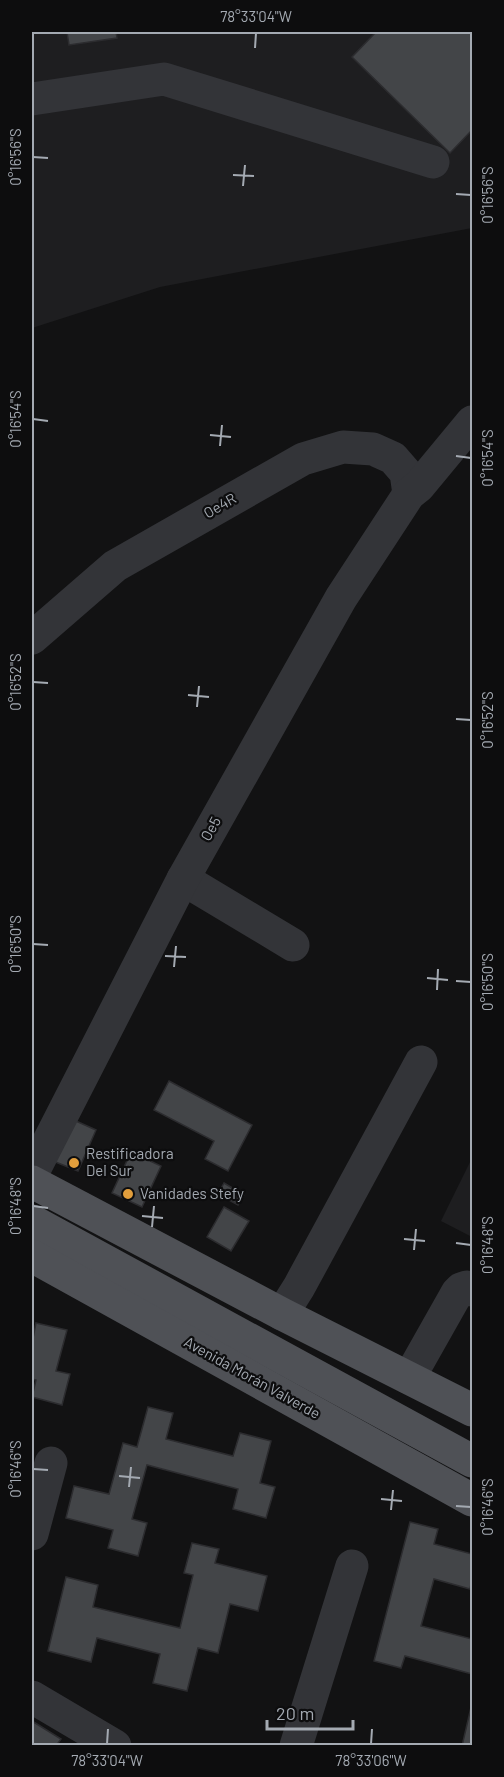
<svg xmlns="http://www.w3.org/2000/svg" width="504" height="1777" font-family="Barlow,sans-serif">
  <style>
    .built { fill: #1e1e20 }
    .building { fill: #434548; stroke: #2c2c2f; stroke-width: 1.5 }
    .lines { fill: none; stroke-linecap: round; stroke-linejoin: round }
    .minor { stroke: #333438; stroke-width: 33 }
    .major { stroke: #4f5156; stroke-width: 33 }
    .ticks { fill: none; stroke: #a4aab2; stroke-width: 2 }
    .poi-dot { fill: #e19e3c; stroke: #0d0d0e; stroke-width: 2 }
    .labels { text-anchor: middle; stroke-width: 4.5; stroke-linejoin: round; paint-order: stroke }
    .street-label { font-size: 15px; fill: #a4aab2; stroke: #0d0d0e }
    .poi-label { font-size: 15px; fill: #a4aab2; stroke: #0d0d0e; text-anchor: start }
    .neatline { fill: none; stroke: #a4aab2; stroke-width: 2 }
    .ticks-label { font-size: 15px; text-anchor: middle; fill: #a4aab2 }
  </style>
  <rect width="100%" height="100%" fill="#121213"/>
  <g class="built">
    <path d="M 32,32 L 472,32 L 472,228 L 160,287 L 32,328 Z"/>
    <path d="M 472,1158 L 472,1237 L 441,1221 Z"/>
  </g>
  <g class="building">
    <path d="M 67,32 L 116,32 L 117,38 L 69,45 Z"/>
    <path d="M 376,32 L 472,32 L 472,130 L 450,153 L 352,57 Z"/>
    <path d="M 169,1081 L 252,1125 L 228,1171 L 205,1159 L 214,1141 L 154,1110 Z"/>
    <path d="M 67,1117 L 96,1130 L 78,1171 L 48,1159 Z"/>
    <path d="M 131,1152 L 161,1166 L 142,1207 L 112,1193 Z"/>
    <path d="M 224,1183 L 244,1195 L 238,1205 L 218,1194 Z"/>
    <path d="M 224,1207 L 249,1221 L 231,1251 L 207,1237 Z"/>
    <path d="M 36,1323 L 67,1330 L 56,1371 L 70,1374 L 62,1405 L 32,1397 L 36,1380 L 32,1379 L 32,1343 Z"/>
    <path d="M 148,1407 L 173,1413 L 166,1439 L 233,1456 L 240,1433 L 271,1441 L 260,1483 L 275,1487 L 266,1518 L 233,1509 L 238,1489 L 147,1465 L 132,1519 L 147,1523 L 138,1556 L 108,1548 L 113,1530 L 66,1518 L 74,1486 L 109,1494 L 123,1443 L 137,1447 Z"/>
    <path d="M 410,1522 L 438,1529 L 434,1544 L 472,1554 L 472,1580 L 470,1589 L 434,1579 L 421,1626 L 472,1639 L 472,1674 L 405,1656 L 401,1668 L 374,1661 Z"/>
    <path d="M 192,1543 L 219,1549 L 215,1563 L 267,1576 L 258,1611 L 230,1604 L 218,1653 L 198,1648 L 187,1691 L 153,1683 L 160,1654 L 97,1638 L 91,1662 L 48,1651 L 66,1577 L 98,1585 L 93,1607 L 180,1628 L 193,1575 L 184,1573 Z"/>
    <path d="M 472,1703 L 472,1746 L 462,1746 Z"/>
    <path d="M 32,1721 L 61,1739 L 56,1746 L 32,1746 Z"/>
  </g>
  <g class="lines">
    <g class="minor">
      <path d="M 32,99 L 164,79 L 433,162"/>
      <path d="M 32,638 L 115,566 L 303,459 L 343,447 L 373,449 L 393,458 L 406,473 L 409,494"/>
      <path d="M 183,879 L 293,945"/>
      <path d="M 32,1174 L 183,879 L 341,598 L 409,494 L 419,486 L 472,422"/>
      <path d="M 282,1314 L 299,1287 L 421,1062"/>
      <path d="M 409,1378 L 457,1293 L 461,1289 L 467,1287 L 472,1290"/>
      <path d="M 32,1534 L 51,1463"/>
      <path d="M 32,1697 L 115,1746"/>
      <path d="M 296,1746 L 352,1566"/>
    </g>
    <g class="major">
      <path d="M 32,1182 L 282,1314 L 472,1410"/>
      <path d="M 32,1221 L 472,1461"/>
      <path d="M 32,1256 L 472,1500"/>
    </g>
  </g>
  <path class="ticks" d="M 255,48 L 256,33M 33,157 L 48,158M 233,175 L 254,176M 243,186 L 245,165M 456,194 L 471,195M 33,419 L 48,421M 210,435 L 231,437M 220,446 L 222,425M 456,456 L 471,458M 33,682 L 48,683M 188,695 L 209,697M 197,707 L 199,686M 456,719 L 471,720M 33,944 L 48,945M 165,956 L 186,957M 174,967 L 176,946M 427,978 L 448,980M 456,981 L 471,982M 437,990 L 438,969M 33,1206 L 48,1208M 142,1216 L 163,1218M 152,1227 L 154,1206M 404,1239 L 425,1241M 456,1243 L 471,1245M 414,1250 L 416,1229M 33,1469 L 48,1470M 119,1476 L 140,1478M 129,1487 L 131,1467M 381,1499 L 402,1501M 456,1506 L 471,1507M 391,1510 L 393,1490M 107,1744 L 108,1729M 371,1744 L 372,1729"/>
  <g class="poi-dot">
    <circle cx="74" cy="1163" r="6"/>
    <circle cx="128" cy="1194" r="6"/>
  </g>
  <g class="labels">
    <g class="street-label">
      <text transform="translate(220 506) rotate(-30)" y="5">Oe4R</text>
      <text transform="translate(211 829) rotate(-61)" y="5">Oe5</text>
      <text transform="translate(252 1378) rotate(29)" y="5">Avenida Morán Valverde</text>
    </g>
    <g class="poi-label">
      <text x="86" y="1159">Restificadora<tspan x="86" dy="17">Del Sur</tspan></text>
      <text x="140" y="1199">Vanidades Stefy</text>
    </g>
  </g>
  <rect width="504" height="1777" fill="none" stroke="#0d0d0e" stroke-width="66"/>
  <path d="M267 1720v9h86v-9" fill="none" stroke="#a4aab2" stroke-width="3"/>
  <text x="276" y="1720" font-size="18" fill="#a4aab2" stroke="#0d0d0e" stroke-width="4.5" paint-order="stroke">20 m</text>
  <rect x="33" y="33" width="438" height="1711" class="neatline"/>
  <g class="ticks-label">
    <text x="256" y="22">78°33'04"W</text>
    <text transform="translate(16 157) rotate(-90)" y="5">0°16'56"S</text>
    <text transform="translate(488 195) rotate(-90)" y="5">0°16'56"S</text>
    <text transform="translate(16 419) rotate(-90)" y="5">0°16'54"S</text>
    <text transform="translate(488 458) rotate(-90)" y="5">0°16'54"S</text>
    <text transform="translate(16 682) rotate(-90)" y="5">0°16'52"S</text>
    <text transform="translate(488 720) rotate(-90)" y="5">0°16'52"S</text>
    <text transform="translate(16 944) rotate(-90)" y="5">0°16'50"S</text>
    <text transform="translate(488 982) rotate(-90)" y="5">0°16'50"S</text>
    <text transform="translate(16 1206) rotate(-90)" y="5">0°16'48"S</text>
    <text transform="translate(488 1245) rotate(-90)" y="5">0°16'48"S</text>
    <text transform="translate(16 1469) rotate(-90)" y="5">0°16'46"S</text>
    <text transform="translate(488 1507) rotate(-90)" y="5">0°16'46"S</text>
    <text x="107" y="1766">78°33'04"W</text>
    <text x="371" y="1766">78°33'06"W</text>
  </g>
</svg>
